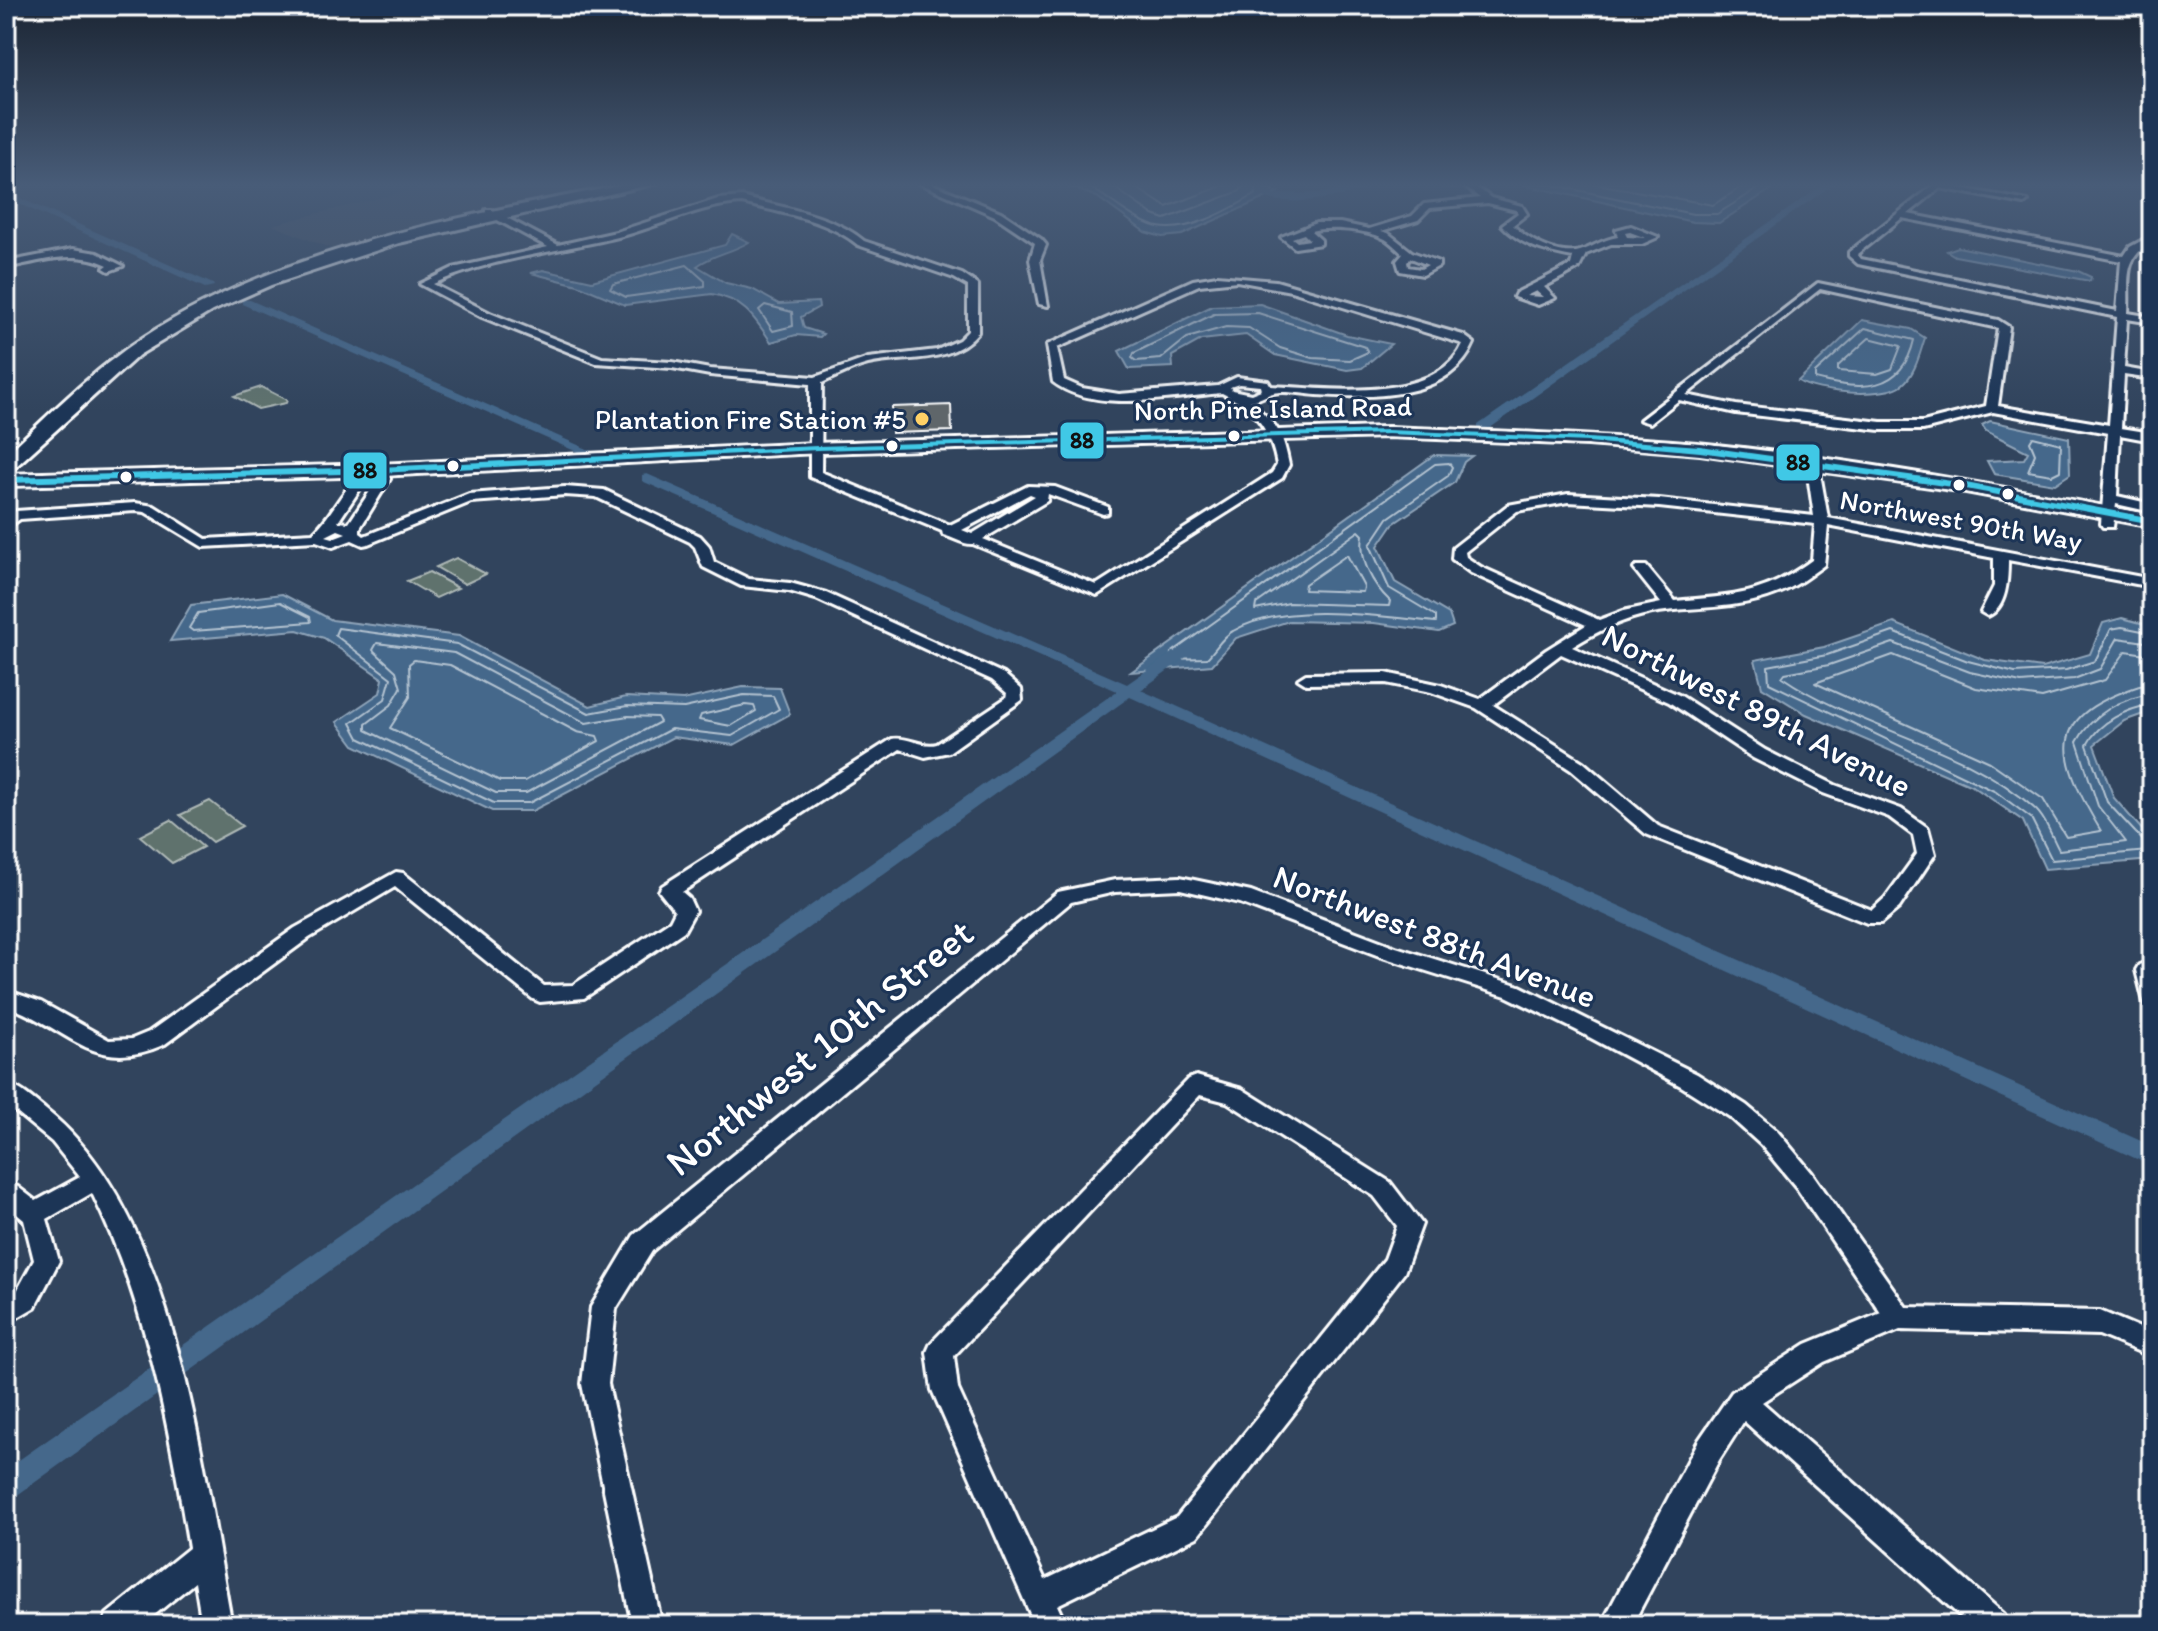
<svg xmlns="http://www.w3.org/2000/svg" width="2158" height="1631" font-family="Itim,sans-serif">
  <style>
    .built { fill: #3f4e61 }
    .green { fill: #5e726d; stroke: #aeb8b6; stroke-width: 2 }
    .water { fill: #44688b; stroke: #8fa4b9; stroke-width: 2 }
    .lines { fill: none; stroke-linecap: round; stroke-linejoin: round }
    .shore { stroke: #b4c3d1; stroke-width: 2 }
    .canal { fill: #44688b; fill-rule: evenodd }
    .building { fill: #5f666b; stroke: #fff; stroke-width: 2 }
    .street-casing { stroke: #fff; stroke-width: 6 }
    .secondary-casing { stroke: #fff; stroke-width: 6 }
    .street { fill: #1d3557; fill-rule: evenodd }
    .secondary { fill: #1d3557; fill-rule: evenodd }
    .bus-1-casing { stroke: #1d3557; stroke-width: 6 }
    .bus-1 { fill: #40c8e6; fill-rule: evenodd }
    .poi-dot { fill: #ffd166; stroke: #1d3557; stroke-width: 3 }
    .bus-dot { fill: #fff; stroke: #1d3557; stroke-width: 3 }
    .labels { text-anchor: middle; stroke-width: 6; stroke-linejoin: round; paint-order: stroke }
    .far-street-label { font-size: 28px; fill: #fff; stroke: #1d3557 }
    .far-poi-label { font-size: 28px; fill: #fff; stroke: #1d3557; text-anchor: end }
    .street-label { font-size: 34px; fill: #fff; stroke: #1d3557 }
    .near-street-label { font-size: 40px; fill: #fff; stroke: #1d3557 }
    .line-badge { stroke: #1d3557; stroke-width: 3 }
    .pale-badge-label { font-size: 22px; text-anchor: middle; font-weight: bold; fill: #111 }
  </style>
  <rect width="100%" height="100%" fill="#31445d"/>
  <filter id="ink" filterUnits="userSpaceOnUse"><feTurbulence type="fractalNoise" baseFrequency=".0125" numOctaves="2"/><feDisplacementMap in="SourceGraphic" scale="16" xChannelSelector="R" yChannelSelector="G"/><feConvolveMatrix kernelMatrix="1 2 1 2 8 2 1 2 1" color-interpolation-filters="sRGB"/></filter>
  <g filter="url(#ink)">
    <path class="built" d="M 439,183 L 578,183 L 589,186 L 332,249 L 272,225 Z"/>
    <g class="green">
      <path d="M 261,387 L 287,400 L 286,403 L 258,409 L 234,396 Z"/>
      <path d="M 456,558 L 486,574 L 465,584 L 436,567 Z"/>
      <path d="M 429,572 L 458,588 L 436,598 L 407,581 Z"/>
      <path d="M 210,801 L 242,826 L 212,842 L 180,815 Z"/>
      <path d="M 171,820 L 203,847 L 172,863 L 140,836 Z"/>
    </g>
    <g class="water">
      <path d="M 1060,183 L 1254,183 L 1278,192 L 1182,235 L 1162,237 L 1145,232 L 1097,197 Z"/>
      <path d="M 1535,183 L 1781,183 L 1719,223 L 1693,222 L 1524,185 Z"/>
      <path d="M 732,234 L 749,242 C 731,253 713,254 697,266 L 726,283 L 752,289 L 779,304 L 818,302 L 819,307 L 801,317 L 804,328 L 823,334 L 820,337 L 796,335 L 771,342 C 754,317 744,300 712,294 L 625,305 L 578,285 L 531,273 L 543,270 L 592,281 L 725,245 Z"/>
      <path d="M 1958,247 L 2078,271 L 2091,277 L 2090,281 L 1955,256 L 1947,251 Z"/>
      <path d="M 1260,304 L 1347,335 L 1391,344 L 1362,368 L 1347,370 L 1275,355 L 1246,335 L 1201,340 L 1172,356 L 1173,367 L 1129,369 L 1119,351 L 1212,306 Z"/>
      <path d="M 1862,320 L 1911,329 L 1925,338 C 1920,352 1916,373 1903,384 C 1886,399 1816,393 1798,381 Z"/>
      <path d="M 1990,421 L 2069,438 L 2070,474 L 2055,484 L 1994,474 L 1987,461 L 2024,459 L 2028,452 L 1986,431 L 1982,425 Z"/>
      <path d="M 1434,455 L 1472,456 L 1464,462 L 1455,482 L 1393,524 L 1378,546 L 1395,582 L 1449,614 L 1453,626 L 1439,632 L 1374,623 L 1289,621 L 1236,638 L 1212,665 L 1131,672 Z"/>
      <path d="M 282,594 L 332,620 L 459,636 L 590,706 L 626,697 L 683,700 L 743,687 L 780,688 L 790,714 L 734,745 L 673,737 L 532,811 L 492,811 L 354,745 L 337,722 L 380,693 L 383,679 L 324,638 L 297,630 L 170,641 L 191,605 Z"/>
      <path d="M 2122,618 L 2152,626 L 2152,711 L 2124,721 L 2094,745 L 2114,798 L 2152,841 L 2152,860 L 2045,869 L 2023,821 L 1974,787 L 1806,714 L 1762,687 L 1755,660 L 1824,647 L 1894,623 L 1985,660 L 2042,668 L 2090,654 L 2103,623 Z"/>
    </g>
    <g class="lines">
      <g class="shore">
        <path d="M 1082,183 C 1106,194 1126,216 1151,225 C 1183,237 1229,210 1256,194 L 1255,183"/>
        <path d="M 1108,183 L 1153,215 L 1165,219 L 1240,191 L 1245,183"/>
        <path d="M 1129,183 L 1166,207 L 1230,183"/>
        <path d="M 1543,183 L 1693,214 L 1717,214 L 1767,183"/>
        <path d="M 1591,183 L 1713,205 L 1748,183"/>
        <path d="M 687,265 L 705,281 L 705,286 L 626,297 L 610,289 L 613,284 Z"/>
        <path d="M 765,305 L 792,312 L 793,326 L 773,331 L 759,310 Z"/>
        <path d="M 1258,313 L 1365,347 L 1368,352 L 1350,360 L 1313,358 L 1280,348 L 1249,328 L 1226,327 L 1187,338 L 1161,359 L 1136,361 L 1132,358 L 1134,353 L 1214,314 Z"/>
        <path d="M 1865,328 L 1914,340 C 1902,393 1860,391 1815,379 L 1815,373 Z"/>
        <path d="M 1869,338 L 1901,346 L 1892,369 L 1877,374 L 1838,371 L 1838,366 Z"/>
        <path d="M 2033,437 L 2061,444 L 2060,471 L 2052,475 L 2028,471 L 2035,454 L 2030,442 Z"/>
        <path d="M 1449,463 L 1452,467 L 1448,476 L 1388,518 L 1370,545 L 1389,588 L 1436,616 L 1436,622 C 1379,616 1284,601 1233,631 C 1223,636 1215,650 1207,658 L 1170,659 L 1171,653 L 1435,464 Z"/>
        <path d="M 1359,531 L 1363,535 C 1359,560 1372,584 1390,601 L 1389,606 L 1289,603 L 1255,610 L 1256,604 Z"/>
        <path d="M 1347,555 L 1364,587 L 1363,592 L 1304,590 L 1305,584 Z"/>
        <path d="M 280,602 L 310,617 L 311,622 L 193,631 L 189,628 L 198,613 Z"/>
        <path d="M 338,628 L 457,644 L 589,713 L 627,706 L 684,708 L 744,695 L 773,696 L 779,709 L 732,736 L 671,729 L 529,803 L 494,803 L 359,738 L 351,723 L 385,699 L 391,678 L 335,635 Z"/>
        <path d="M 2152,633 L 2122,627 L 2111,629 L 2095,661 L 2066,670 L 2015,673 L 1968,661 L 1893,632 L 1827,655 L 1768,666 L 1769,683 L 1996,792 L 2031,818 L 2052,860 L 2148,851 L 2148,846 L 2107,802 L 2087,745 C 2099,721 2127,709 2152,704"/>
        <path d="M 377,643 L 454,653 L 586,723 L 628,716 L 657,717 L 660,722 L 526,793 L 496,793 L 366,730 L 366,724 L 391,705 L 401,688 L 396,671 L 373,650 Z"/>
        <path d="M 2152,643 L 2118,638 L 2100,669 L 2074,679 L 2021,683 L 1970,672 L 1893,643 L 1829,665 L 1785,673 L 1782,677 C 1859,730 1965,745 2034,808 C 2045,817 2052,837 2059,850 L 2126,842 L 2098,806 L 2077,742 C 2092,714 2121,698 2152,694"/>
        <path d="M 2152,655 L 2126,651 L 2105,680 L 2042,698 L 1976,688 L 1893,655 L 1815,683 L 1990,762 L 2043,799 L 2066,837 L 2101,831 C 2050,746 2049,713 2152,682"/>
        <path d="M 414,660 L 450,665 L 577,732 L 597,736 L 599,741 L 525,781 L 500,781 L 390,728 L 410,697 L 409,664 Z"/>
        <path d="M 745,705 L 754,706 L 756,711 L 731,726 L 699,720 L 701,715 Z"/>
      </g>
      <g class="canal">
        <path d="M 1367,183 L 1378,183 C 1356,196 1287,208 1264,197 L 1268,194 L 1322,193 Z"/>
        <path d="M 1826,183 L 1835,183 L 1486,431 L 1478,431 L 1478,425 Z"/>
        <path d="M 6,192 L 213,284 L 214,286 L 205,288 L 6,198 Z"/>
        <path d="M 242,300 L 250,300 L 594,452 L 584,455 L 242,304 Z"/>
        <path d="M 647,474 L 1127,684 L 1173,652 L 1185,652 L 1187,655 L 1185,658 L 1141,690 L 2152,1146 L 2152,1166 L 1130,697 L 16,1496 L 6,1500 L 6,1469 L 1117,691 L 642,481 L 642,475 Z"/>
      </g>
    </g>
    <path class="building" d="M 951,405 L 952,431 L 892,433 L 892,407 Z"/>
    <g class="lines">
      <defs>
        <g id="street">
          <path d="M 919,183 L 930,183 L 1001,212 L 1041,239 L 1046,245 L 1040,260 L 1048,306 L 1039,304 L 1030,260 L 1035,243 L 995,216 Z"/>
          <path d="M 1429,183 L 1477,183 L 1475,186 L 1491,198 L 1522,206 L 1527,214 L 1513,225 C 1526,239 1555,255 1576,252 C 1589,250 1602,239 1618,237 L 1616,230 L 1631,226 L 1658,237 L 1642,244 L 1611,244 L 1586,254 L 1579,268 L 1544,287 L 1555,298 L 1538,305 L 1514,297 L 1516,293 L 1571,265 L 1573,257 C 1546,252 1521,246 1502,225 L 1518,213 L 1516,210 L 1488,203 L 1430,208 L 1418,220 L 1381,231 L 1388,233 L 1412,252 L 1439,262 L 1439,266 L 1423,275 L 1400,271 L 1397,261 L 1403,254 C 1397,249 1390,241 1383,238 C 1368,230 1327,226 1311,231 L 1321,240 L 1321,244 L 1295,248 L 1281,237 L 1316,223 L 1340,223 L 1369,229 L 1412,216 L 1424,204 L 1480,198 L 1464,186 ZM 1630,232 L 1646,238 L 1627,237 L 1625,233 ZM 1304,234 L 1310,240 L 1297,242 L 1292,238 ZM 1411,258 L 1428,265 L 1421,269 L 1408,267 L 1407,262 ZM 1536,291 L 1543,297 L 1526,296 Z"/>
          <path d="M 1936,183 L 2028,201 L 2024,204 L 1940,188 L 1908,214 L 2124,256 L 2130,247 L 2152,235 L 2152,242 C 2121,260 2130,280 2128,313 L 2152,317 L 2152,323 L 2127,319 L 2124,368 L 2152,373 L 2152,379 L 2124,375 L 2121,428 L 2152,433 L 2152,441 L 2120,435 L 2117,496 L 2152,504 L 2152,512 L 2116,504 L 2113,527 L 2103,527 L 2101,524 L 2108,433 L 1993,412 L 1923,430 L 1881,430 L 1736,413 L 1679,400 L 1650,423 L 1640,420 L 1818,283 L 1998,320 L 2009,327 L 1998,406 L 2109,425 L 2117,317 L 1858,264 L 1849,256 L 1849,252 ZM 1902,218 L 2121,261 L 2117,311 L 1861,259 L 1857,254 ZM 1820,289 L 1998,328 L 1986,406 L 1923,422 L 1881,422 L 1736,405 L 1686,395 Z"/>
          <path d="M 742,197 C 782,208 832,214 864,241 L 962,274 L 978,285 L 978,332 C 950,366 907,355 868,364 C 852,368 837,376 822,383 L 821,472 L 950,525 L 1028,486 L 1055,487 L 1108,507 L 1108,513 L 1103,514 L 1048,494 L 1047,501 L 983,539 L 1096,585 L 1272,473 L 1277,465 C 1270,427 1254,409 1222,393 C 1173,397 1094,414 1053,382 L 1047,345 L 1193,280 L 1217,276 L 1276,281 L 1463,335 L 1474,343 C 1450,401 1369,398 1317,395 C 1304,394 1285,390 1273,393 C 1265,395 1259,400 1250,401 C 1276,425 1282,428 1289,465 L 1282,478 L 1097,595 L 973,544 C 964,545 953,537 943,535 L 942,531 L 810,477 L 810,384 L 710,375 L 672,368 L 596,363 L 482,317 L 420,284 L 453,268 L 548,247 L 486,214 L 486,210 L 492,210 L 558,245 L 616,232 L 718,199 ZM 742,203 C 781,213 827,219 858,245 L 954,278 L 968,286 L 968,331 L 959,340 L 937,350 L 868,358 L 815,377 L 710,369 L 672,362 L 602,358 L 490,313 L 433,284 C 491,258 557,252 618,237 C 659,227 699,205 742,203 ZM 1237,281 L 1291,291 L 1463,344 C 1436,405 1323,388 1271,386 L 1268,381 L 1237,377 L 1218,386 L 1119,394 L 1082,388 L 1064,380 L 1057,348 L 1199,285 ZM 1239,384 L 1260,386 L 1261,390 L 1251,394 L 1232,390 L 1230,387 ZM 1030,494 L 1035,496 L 972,534 L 962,530 Z"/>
          <path d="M 73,249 L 97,253 L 123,266 L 109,271 L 104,268 L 108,265 C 74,249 42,261 6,268 L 6,262 Z"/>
          <path d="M 1812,458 L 1818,462 L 1828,518 L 2152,579 L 2152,587 L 2008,560 C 2008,579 2007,608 1988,616 L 1981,612 L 1994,586 L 1994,558 L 1828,526 L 1824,565 C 1809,576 1794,588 1776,594 C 1736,610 1694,606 1652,613 C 1623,619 1597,631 1572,647 L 1681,696 L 1765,750 L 1835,785 L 1901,809 L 1928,828 L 1935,854 L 1899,908 L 1881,923 L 1867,923 L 1646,834 L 1571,770 L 1476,708 L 1431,692 L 1386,683 L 1306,684 L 1298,679 L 1306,674 L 1386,673 L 1441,685 L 1480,699 L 1546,650 L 1586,625 L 1471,573 L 1452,559 L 1453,548 L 1508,505 L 1568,494 L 1659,499 L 1814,516 L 1806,462 ZM 1568,502 L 1659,507 L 1815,524 L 1812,560 C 1762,597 1733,595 1675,601 L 1646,566 L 1636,566 L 1634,569 L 1661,603 L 1623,611 L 1599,620 L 1481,567 L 1466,557 L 1465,552 L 1517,511 ZM 1561,654 L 1669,702 L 1753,758 L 1823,793 L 1889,817 L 1913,835 L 1917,854 L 1885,898 L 1872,910 L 1658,826 L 1583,762 L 1493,705 Z"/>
          <path d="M 379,466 L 384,467 L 390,479 L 360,528 L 360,533 L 364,536 L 469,494 L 565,487 L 604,490 L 700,536 L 709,546 L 714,562 L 749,579 L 790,583 L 826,593 L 1004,674 L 1021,689 L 1022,700 L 949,752 L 925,757 L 900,749 L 682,892 L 689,898 L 695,911 L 684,931 L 584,998 L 540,1002 L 533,999 L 395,887 L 309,938 L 165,1044 C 92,1077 70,1027 6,1006 L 6,990 L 41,1002 L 109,1040 L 132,1039 L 149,1032 L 295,928 L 396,872 L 403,873 L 544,986 L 573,985 L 670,921 L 675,911 L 659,891 L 662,886 L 892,739 C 908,736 921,748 937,744 L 1006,698 L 1007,693 L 992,680 L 816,599 L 789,591 L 741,586 L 703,567 L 695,547 L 690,542 L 596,497 L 565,495 L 471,502 L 368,544 L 363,545 L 352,540 L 333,547 L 316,541 L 203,547 L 145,512 L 135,511 L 20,519 L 6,529 L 6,517 L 16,511 L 135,503 L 154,506 L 206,539 L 313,533 C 339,509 343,478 379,466 ZM 376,476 L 378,479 L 349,523 L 338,522 L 364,483 ZM 338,530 L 346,533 L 333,538 L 326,536 Z"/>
          <path d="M 1180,877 L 1251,892 L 1396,947 L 1520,986 L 1697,1074 L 1746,1105 L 1777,1131 L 1812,1173 L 1906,1307 L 2100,1311 L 2152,1333 L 2152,1357 L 2099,1335 L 1900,1330 L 1824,1362 L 1762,1402 L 2004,1614 L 2008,1625 L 1970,1625 L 1744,1421 L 1719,1460 L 1632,1625 L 1601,1625 L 1699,1440 L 1732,1392 L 1806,1344 L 1881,1313 L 1796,1187 L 1761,1145 L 1730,1117 L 1681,1086 L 1576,1030 L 1506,996 L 1382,957 L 1240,903 L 1180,889 L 1115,892 L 1071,902 L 652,1251 L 616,1309 L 608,1384 L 662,1625 L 632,1625 L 582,1384 L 591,1307 L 634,1235 L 1058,892 L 1115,880 Z"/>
          <path d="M 2152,960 L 2152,1009 L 2145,1006 L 2136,970 L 2139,965 Z"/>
          <path d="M 1196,1076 L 1242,1089 L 1390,1182 L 1422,1224 L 1404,1273 L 1197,1537 L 1057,1605 L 1066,1625 L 1035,1625 L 932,1390 L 927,1352 L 931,1343 L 1188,1079 ZM 1200,1095 L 1227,1102 L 1374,1196 L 1397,1226 L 1385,1259 L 1177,1517 L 1045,1580 L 958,1389 L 954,1356 Z"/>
          <path d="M 6,1083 C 21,1088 34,1100 46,1110 C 177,1213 203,1470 232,1625 L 202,1625 L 195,1582 L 142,1625 L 103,1625 L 107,1614 L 189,1548 C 169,1426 147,1305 92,1193 L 47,1219 L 59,1261 L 35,1307 L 6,1324 L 6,1298 L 17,1291 L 34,1260 L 24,1220 L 6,1205 L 6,1181 L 14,1184 L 36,1201 L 80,1177 L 52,1142 L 6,1104 Z"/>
        </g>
        <g id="secondary">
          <path d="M 634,183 L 657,183 L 399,243 L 271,285 L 212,311 L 139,355 L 13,469 L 6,471 L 6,455 C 50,414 93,370 144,337 C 283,246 473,214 634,183 Z"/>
          <path d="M 1388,427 C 1491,431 1594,434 1697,443 C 1849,458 2001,487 2152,515 L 2152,527 L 1966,492 L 1700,454 L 1588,445 L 1388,437 L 817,453 L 379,476 L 6,486 L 6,474 L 379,464 L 817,443 Z"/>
        </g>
      </defs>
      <use href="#street" class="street-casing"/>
      <use href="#secondary" class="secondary-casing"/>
      <use href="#street" class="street"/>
      <use href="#secondary" class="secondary"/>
      <defs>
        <path id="bus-1" d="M 1388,430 L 1588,438 L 1700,446 L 1966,483 L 2152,518 L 2152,524 L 1966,489 L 1700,452 L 1588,442 L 1388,434 L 817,450 L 379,473 L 6,483 L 6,477 L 379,467 L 817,446 Z"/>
      </defs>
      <use href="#bus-1" class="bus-1-casing"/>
      <use href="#bus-1" class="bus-1"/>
    </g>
  </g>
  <linearGradient id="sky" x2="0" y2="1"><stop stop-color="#1b2533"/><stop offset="0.45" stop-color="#485c78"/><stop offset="1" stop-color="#485c78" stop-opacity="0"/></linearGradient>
  <rect width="2158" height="411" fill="url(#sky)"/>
  <circle class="poi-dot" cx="922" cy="419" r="8"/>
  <g class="bus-dot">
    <circle cx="1234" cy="436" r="7"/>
    <circle cx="892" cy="446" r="7"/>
    <circle cx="453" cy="466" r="7"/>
    <circle cx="126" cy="477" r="7"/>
    <circle cx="1959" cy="485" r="7"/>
    <circle cx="2008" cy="494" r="7"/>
  </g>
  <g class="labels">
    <g class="far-street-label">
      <text transform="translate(1273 408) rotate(-1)" y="10">North Pine Island Road</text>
      <text transform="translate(1961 520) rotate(10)" y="10">Northwest 90th Way</text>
    </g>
    <g class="far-poi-label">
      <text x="906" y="429">Plantation Fire Station #5</text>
    </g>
    <g class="street-label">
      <text transform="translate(1757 710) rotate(27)" y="12">Northwest 89th Avenue</text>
      <text transform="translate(1435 936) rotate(21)" y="12">Northwest 88th Avenue</text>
    </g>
    <g class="near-street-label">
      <text transform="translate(819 1047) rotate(-39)" y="14">Northwest 10th Street</text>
    </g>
  </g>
  <g class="line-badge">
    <rect x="1059" y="421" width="46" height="39" rx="8" fill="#40c8e6"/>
    <rect x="1775" y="443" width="46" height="39" rx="8" fill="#40c8e6"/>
    <rect x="342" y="451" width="46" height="39" rx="8" fill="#40c8e6"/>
  </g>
  <g class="pale-badge-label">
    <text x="1082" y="448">88</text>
    <text x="1798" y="470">88</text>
    <text x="365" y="478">88</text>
  </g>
  <rect width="2158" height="1631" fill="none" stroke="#1d3557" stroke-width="32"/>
  <rect x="16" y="16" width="2126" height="1599" fill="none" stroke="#fff" stroke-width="3" filter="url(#ink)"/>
</svg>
